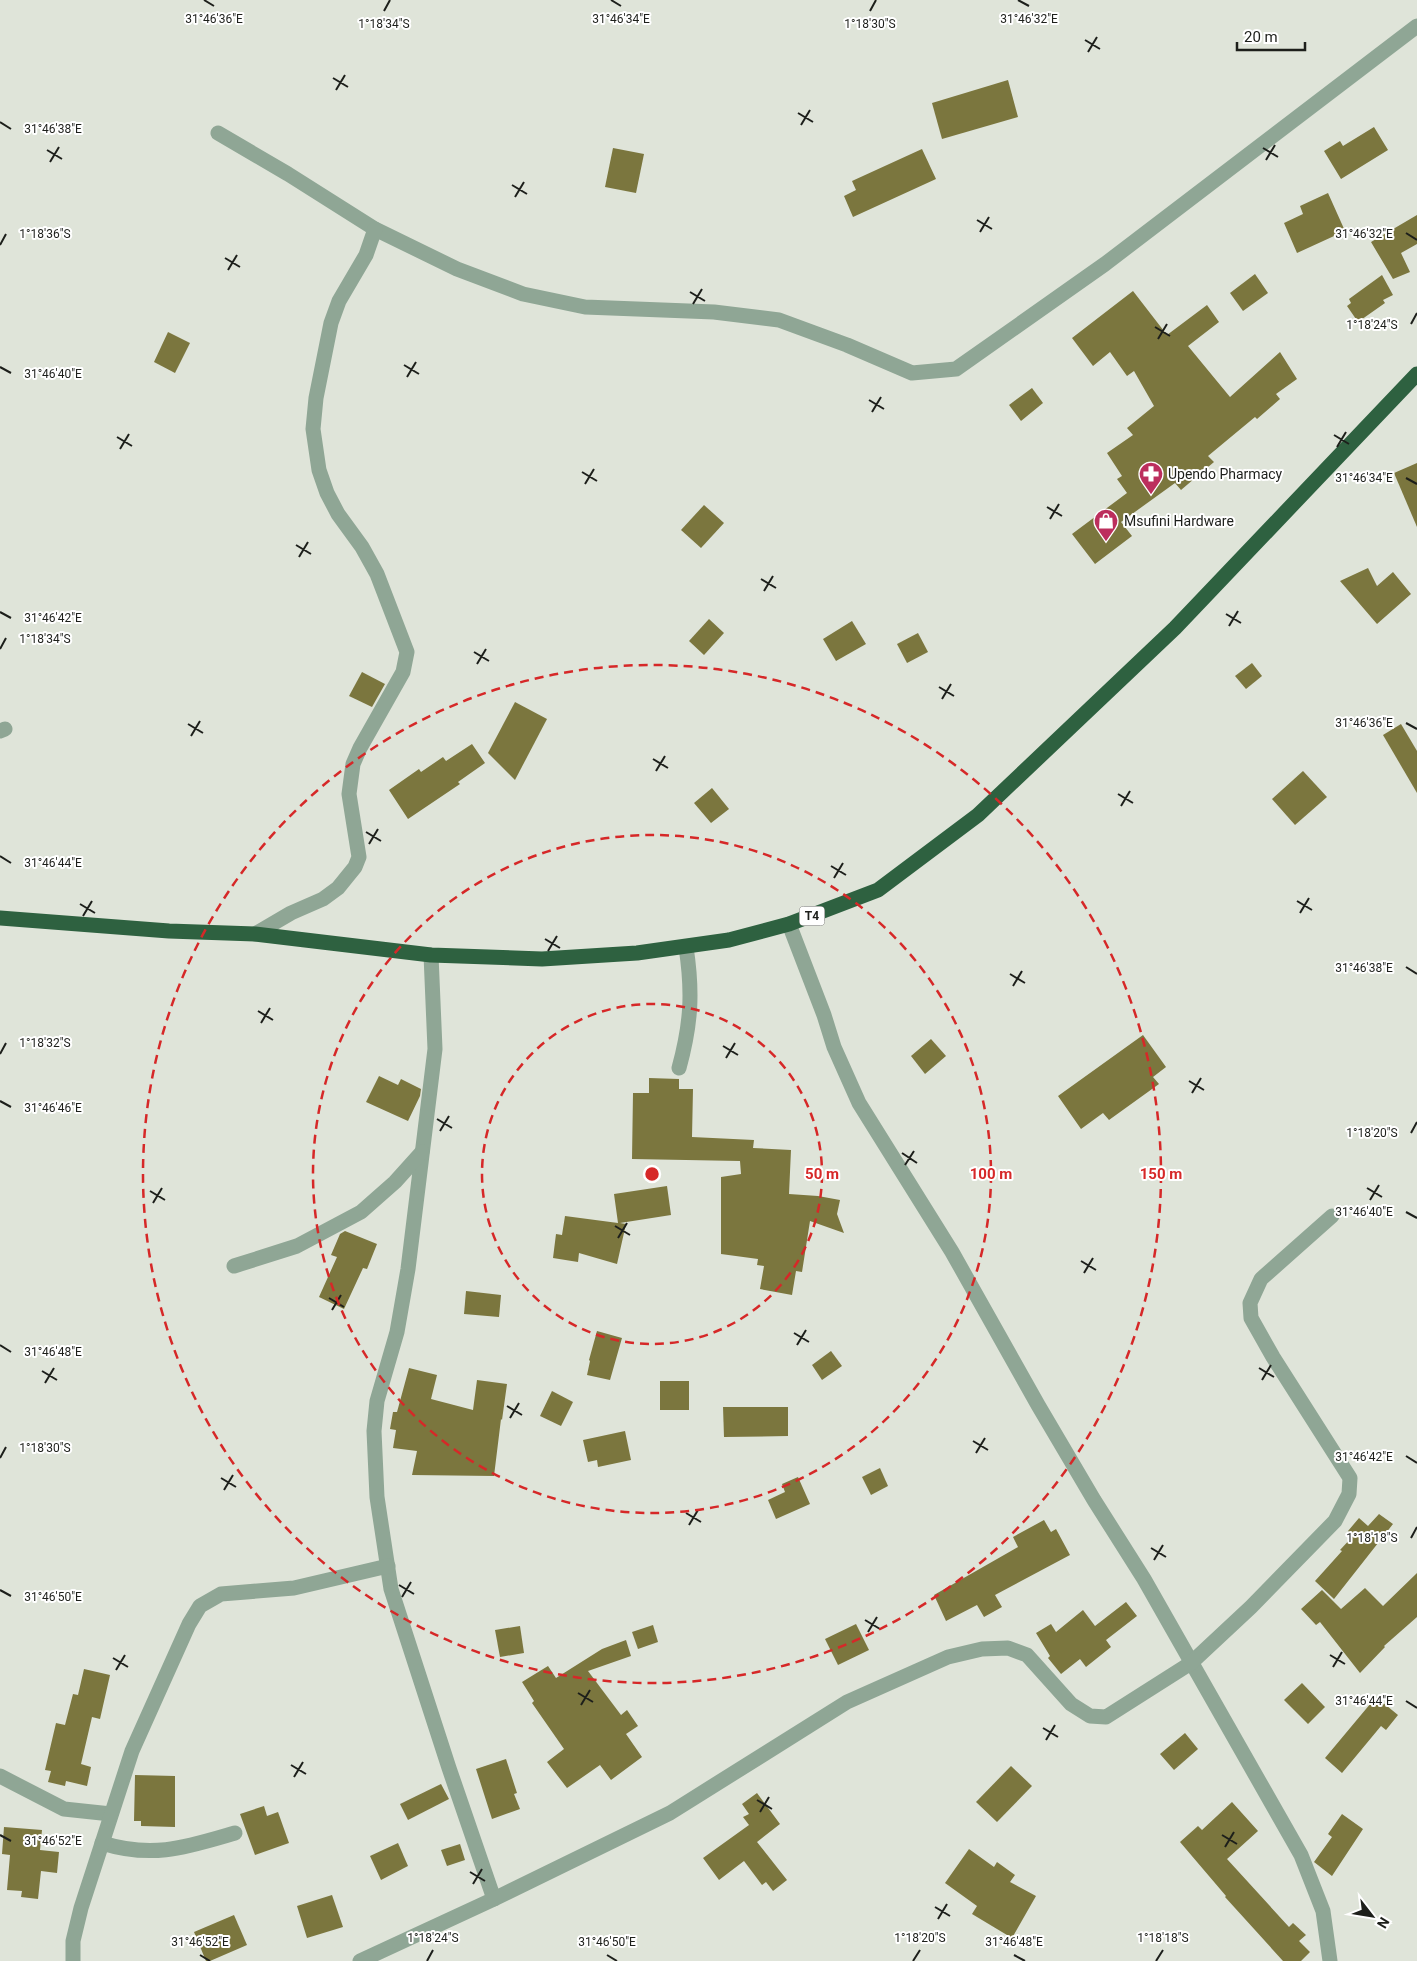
<svg xmlns="http://www.w3.org/2000/svg" width="1417" height="1961" font-family="Roboto,sans-serif">
  <style>
    .building { fill: #7b763e }
    .lines { fill: none; stroke-linecap: round; stroke-linejoin: round }
    .minor { stroke: #8fa695; stroke-width: 15 }
    .highway { stroke: #2e6140; stroke-width: 15 }
    .ticks { fill: none; stroke: #1d1f1b; stroke-width: 2 }
    .ring { fill: none; stroke: #d62828; stroke-width: 2.5; stroke-dasharray: 9 6 }
    .labels { text-anchor: middle; stroke-width: 4; stroke-linejoin: round; paint-order: stroke }
    .shield { fill: #fff; stroke: #61625f; stroke-width: 1 }
    .shield-label { font-size: 12px; font-weight: bold; fill: #1d1f1b }
    .poi-label { font-size: 14px; fill: #1d1f1b; stroke: #fff; text-anchor: start }
    .ticks-label { font-size: 12px; text-anchor: middle; fill: #1d1f1b; stroke: #fff; stroke-width: 4; stroke-linejoin: round; paint-order: stroke }
    .centre { fill: #d62828; stroke: #fff; stroke-width: 2.5 }
    .ring-label { font-size: 15px; text-anchor: middle; font-weight: bold; fill: #d62828; stroke: #fff; stroke-width: 4; stroke-linejoin: round; paint-order: stroke }
  </style>
  <rect width="100%" height="100%" fill="#dfe4d9"/>
  <g class="building">
    <path d="M 1008,80 L 1018,117 L 942,139 L 932,103 Z"/>
    <path d="M 1374,127 L 1388,150 L 1341,179 L 1324,151 L 1340,141 L 1343,146 Z"/>
    <path d="M 613,148 L 644,154 L 636,193 L 605,187 Z"/>
    <path d="M 922,149 L 936,179 L 853,217 L 844,196 L 856,190 L 852,181 Z"/>
    <path d="M 1328,193 L 1345,231 L 1297,253 L 1284,223 L 1303,214 L 1300,206 Z"/>
    <path d="M 1417,215 L 1417,244 L 1401,253 L 1410,272 L 1393,279 L 1371,242 Z"/>
    <path d="M 1255,274 L 1268,293 L 1243,311 L 1230,293 Z"/>
    <path d="M 1382,275 L 1393,295 L 1383,300 L 1385,303 L 1358,322 L 1347,306 L 1351,303 L 1349,299 Z"/>
    <path d="M 1133,291 L 1167,335 L 1207,305 L 1219,322 L 1188,346 L 1230,397 L 1280,352 L 1297,379 L 1276,394 L 1280,399 L 1257,419 L 1255,417 L 1208,456 L 1214,462 L 1181,490 L 1175,483 L 1121,522 L 1132,536 L 1095,564 L 1072,534 L 1127,493 L 1117,479 L 1122,476 L 1107,453 L 1133,435 L 1127,428 L 1154,406 L 1134,371 L 1127,376 L 1110,352 L 1093,366 L 1072,338 Z"/>
    <path d="M 168,332 L 190,343 L 175,373 L 154,362 Z"/>
    <path d="M 1032,388 L 1043,403 L 1021,421 L 1009,405 Z"/>
    <path d="M 1417,463 L 1417,527 L 1394,473 Z"/>
    <path d="M 704,505 L 724,523 L 701,548 L 681,530 Z"/>
    <path d="M 1368,568 L 1377,586 L 1393,572 L 1411,594 L 1377,624 L 1340,581 Z"/>
    <path d="M 709,619 L 724,633 L 704,655 L 689,641 Z"/>
    <path d="M 852,621 L 866,644 L 836,661 L 823,639 Z"/>
    <path d="M 918,633 L 928,652 L 907,663 L 897,644 Z"/>
    <path d="M 1252,663 L 1262,676 L 1246,689 L 1235,676 Z"/>
    <path d="M 362,672 L 385,684 L 372,707 L 349,696 Z"/>
    <path d="M 515,702 L 547,719 L 515,780 L 488,753 Z"/>
    <path d="M 1401,724 L 1417,751 L 1417,793 L 1383,735 Z"/>
    <path d="M 472,744 L 485,763 L 458,782 L 460,784 L 408,819 L 389,790 L 419,769 L 421,772 L 443,757 L 446,761 Z"/>
    <path d="M 1303,771 L 1327,797 L 1295,825 L 1272,799 Z"/>
    <path d="M 712,788 L 729,809 L 711,823 L 694,803 Z"/>
    <path d="M 1143,1035 L 1166,1067 L 1153,1077 L 1159,1084 L 1109,1120 L 1103,1113 L 1081,1129 L 1058,1096 Z"/>
    <path d="M 931,1039 L 946,1056 L 925,1074 L 911,1056 Z"/>
    <path d="M 379,1076 L 398,1085 L 401,1079 L 421,1089 L 420,1096 L 408,1121 L 366,1102 Z"/>
    <path d="M 649,1078 L 679,1079 L 679,1089 L 693,1089 L 692,1137 L 754,1140 L 753,1148 L 791,1150 L 789,1194 L 818,1196 L 840,1200 L 837,1214 L 844,1233 L 810,1221 L 802,1272 L 796,1271 L 792,1295 L 760,1289 L 764,1266 L 757,1265 L 758,1259 L 721,1254 L 721,1177 L 741,1174 L 740,1161 L 632,1159 L 633,1093 L 649,1093 Z"/>
    <path d="M 667,1186 L 671,1215 L 620,1223 L 626,1224 L 617,1264 L 579,1253 L 578,1262 L 553,1258 L 556,1234 L 562,1235 L 565,1216 L 618,1223 L 614,1194 Z"/>
    <path d="M 345,1231 L 377,1244 L 367,1269 L 363,1268 L 344,1309 L 319,1297 L 337,1257 L 331,1255 L 340,1234 Z"/>
    <path d="M 466,1291 L 501,1295 L 499,1317 L 464,1314 Z"/>
    <path d="M 597,1331 L 622,1338 L 610,1380 L 587,1375 L 590,1361 L 589,1360 Z"/>
    <path d="M 831,1351 L 842,1366 L 822,1380 L 812,1365 Z"/>
    <path d="M 409,1368 L 437,1375 L 431,1399 L 473,1410 L 477,1380 L 507,1384 L 502,1420 L 501,1419 L 494,1476 L 412,1475 L 417,1451 L 393,1448 L 396,1430 L 390,1429 L 393,1412 L 397,1412 Z"/>
    <rect x="660" y="1381" width="29" height="29"/>
    <path d="M 552,1391 L 573,1402 L 561,1426 L 540,1416 Z"/>
    <path d="M 723,1407 L 788,1407 L 788,1436 L 724,1437 Z"/>
    <path d="M 625,1431 L 631,1460 L 598,1467 L 597,1460 L 588,1462 L 583,1440 Z"/>
    <path d="M 880,1468 L 888,1486 L 871,1495 L 862,1477 Z"/>
    <path d="M 798,1477 L 810,1504 L 776,1519 L 768,1500 L 785,1492 L 782,1484 Z"/>
    <path d="M 1379,1514 L 1393,1524 L 1334,1599 L 1315,1581 L 1342,1551 L 1340,1550 L 1353,1536 L 1348,1531 L 1359,1518 L 1368,1526 Z"/>
    <path d="M 1044,1520 L 1051,1532 L 1056,1529 L 1070,1555 L 995,1595 L 1002,1607 L 984,1617 L 977,1605 L 946,1621 L 934,1595 L 1018,1547 L 1013,1537 Z"/>
    <path d="M 1417,1573 L 1417,1617 L 1384,1646 L 1385,1647 L 1360,1673 L 1320,1622 L 1316,1625 L 1301,1609 L 1322,1590 L 1341,1609 L 1365,1588 L 1383,1606 Z"/>
    <path d="M 1126,1602 L 1137,1616 L 1106,1640 L 1111,1647 L 1086,1667 L 1080,1659 L 1061,1674 L 1048,1658 L 1050,1656 L 1036,1633 L 1051,1624 L 1056,1632 L 1083,1610 L 1095,1626 Z"/>
    <path d="M 856,1624 L 869,1650 L 838,1665 L 825,1639 Z"/>
    <path d="M 653,1625 L 658,1642 L 638,1649 L 632,1632 Z"/>
    <path d="M 520,1626 L 524,1653 L 500,1657 L 495,1630 Z"/>
    <path d="M 626,1640 L 631,1656 L 588,1671 L 621,1715 L 627,1710 L 638,1726 L 626,1734 L 642,1757 L 611,1780 L 600,1765 L 567,1788 L 547,1762 L 564,1749 L 532,1703 L 534,1701 L 522,1682 L 548,1666 L 556,1678 L 602,1649 Z"/>
    <path d="M 84,1669 L 110,1675 L 100,1719 L 92,1717 L 81,1764 L 91,1767 L 87,1786 L 66,1781 L 65,1786 L 48,1782 L 51,1771 L 45,1770 L 56,1723 L 65,1725 L 73,1694 L 78,1695 Z"/>
    <path d="M 1302,1683 L 1325,1707 L 1308,1724 L 1284,1700 Z"/>
    <path d="M 1376,1697 L 1398,1715 L 1386,1730 L 1381,1726 L 1342,1773 L 1325,1758 Z"/>
    <path d="M 1185,1733 L 1198,1749 L 1174,1770 L 1160,1754 Z"/>
    <path d="M 506,1759 L 517,1793 L 514,1794 L 520,1809 L 492,1819 L 476,1769 Z"/>
    <path d="M 1011,1766 L 1032,1786 L 997,1822 L 976,1802 Z"/>
    <path d="M 135,1775 L 175,1776 L 175,1827 L 141,1826 L 141,1821 L 134,1821 Z"/>
    <path d="M 441,1784 L 449,1799 L 408,1820 L 400,1804 Z"/>
    <path d="M 757,1793 L 780,1824 L 757,1842 L 787,1880 L 773,1891 L 766,1882 L 762,1885 L 744,1861 L 719,1880 L 703,1858 L 749,1825 L 743,1817 L 749,1814 L 742,1804 Z"/>
    <path d="M 1232,1802 L 1258,1831 L 1227,1859 L 1289,1927 L 1293,1923 L 1306,1935 L 1299,1941 L 1310,1952 L 1301,1961 L 1283,1961 L 1225,1897 L 1226,1896 L 1180,1842 L 1198,1826 L 1202,1830 Z"/>
    <path d="M 264,1806 L 267,1816 L 278,1812 L 289,1843 L 255,1855 L 240,1814 Z"/>
    <path d="M 1342,1814 L 1363,1829 L 1332,1876 L 1314,1862 L 1332,1837 L 1328,1834 Z"/>
    <path d="M 4,1827 L 42,1830 L 40,1850 L 59,1852 L 57,1873 L 41,1871 L 38,1899 L 21,1897 L 22,1891 L 7,1890 L 10,1855 L 2,1854 Z"/>
    <path d="M 398,1843 L 408,1866 L 381,1880 L 370,1856 Z"/>
    <path d="M 460,1844 L 465,1860 L 447,1866 L 441,1850 Z"/>
    <path d="M 969,1849 L 994,1867 L 997,1862 L 1015,1875 L 1010,1882 L 1036,1896 L 1012,1938 L 972,1914 L 977,1906 L 945,1883 Z"/>
    <path d="M 332,1895 L 343,1927 L 307,1938 L 297,1906 Z"/>
    <path d="M 234,1915 L 247,1945 L 210,1961 L 206,1961 L 194,1932 Z"/>
  </g>
  <g class="lines">
    <g class="minor">
      <path d="M 218,133 L 288,174 L 375,229 L 457,269 L 523,294 L 585,307 L 714,312 L 779,320 L 847,345 L 912,373 L 956,369 L 1105,264 L 1417,26"/>
      <path d="M 0,731 L 5,729"/>
      <path d="M 789,924 L 824,1015 L 834,1047 L 859,1103 L 952,1252 L 1038,1405 L 1094,1500 L 1144,1579 L 1301,1855 L 1323,1911 L 1330,1961"/>
      <path d="M 255,934 L 291,913 L 323,899 L 338,888 L 355,867 L 359,857 L 349,794 L 353,764 L 360,748 L 403,672 L 407,652 L 377,574 L 362,547 L 338,514 L 327,493 L 319,470 L 313,429 L 316,398 L 331,323 L 339,301 L 366,255 L 375,229"/>
      <path d="M 431,955 L 435,1049 L 408,1269 L 397,1332 L 377,1401 L 374,1431 L 377,1497 L 391,1589 L 449,1768 L 494,1899"/>
      <path d="M 679,1068 C 691,1024 693,993 686,947"/>
      <path d="M 234,1266 L 297,1246 L 361,1212 L 395,1182 L 422,1152"/>
      <path d="M 0,1776 L 64,1809 L 111,1814"/>
      <path d="M 102,1843 C 153,1859 187,1847 235,1833"/>
      <path d="M 73,1961 L 73,1941 L 81,1908 L 132,1751 L 189,1624 L 200,1606 L 221,1594 L 294,1588 L 388,1566"/>
      <path d="M 360,1961 L 494,1899 L 670,1813 L 847,1702 L 948,1657 L 982,1649 L 1008,1648 L 1027,1655 L 1071,1704 L 1090,1716 L 1106,1717 L 1191,1663 L 1251,1607 L 1335,1521 L 1349,1494 L 1350,1478 L 1273,1357 L 1251,1318 L 1250,1303 L 1261,1279 L 1332,1216"/>
    </g>
    <path class="highway" d="M 0,918 L 169,931 L 255,934 L 431,955 L 542,959 L 637,953 L 729,940 L 789,924 L 878,890 L 978,815 L 1175,628 L 1417,374"/>
  </g>
  <path class="ticks" d="M 204,0 L 214,6M 611,0 L 621,6M 1018,0 L 1029,6M 384,11 L 390,0M 870,11 L 876,0M 1085,40 L 1100,49M 1088,52 L 1097,37M 333,78 L 348,87M 336,90 L 345,75M 798,113 L 813,122M 0,122 L 11,129M 801,125 L 810,110M 1263,148 L 1278,157M 47,150 L 62,159M 1266,160 L 1275,145M 50,162 L 59,147M 512,185 L 527,194M 515,197 L 524,182M 977,220 L 992,229M 980,232 L 989,217M 1406,233 L 1417,240M 0,245 L 6,234M 225,258 L 240,267M 228,270 L 237,255M 690,292 L 705,301M 693,304 L 702,289M 1411,324 L 1417,313M 1155,327 L 1170,336M 1158,339 L 1167,324M 404,365 L 419,374M 0,367 L 11,373M 407,377 L 416,362M 869,400 L 884,409M 872,412 L 881,397M 1334,435 L 1349,444M 117,437 L 132,446M 1337,447 L 1346,432M 120,449 L 129,434M 582,472 L 597,481M 1406,478 L 1417,484M 585,484 L 594,469M 1047,507 L 1062,516M 1050,519 L 1059,504M 296,545 L 311,554M 299,557 L 308,542M 761,579 L 776,588M 764,591 L 773,576M 0,612 L 11,618M 1226,614 L 1241,623M 1229,626 L 1238,611M 0,649 L 6,638M 474,652 L 489,661M 477,664 L 486,649M 939,687 L 954,696M 942,699 L 951,684M 1406,723 L 1417,729M 188,724 L 203,733M 191,736 L 200,721M 653,759 L 668,768M 656,771 L 665,756M 1118,794 L 1133,803M 1121,806 L 1130,791M 366,832 L 381,841M 369,844 L 378,829M 0,856 L 11,863M 831,866 L 846,875M 834,878 L 843,863M 1297,901 L 1312,910M 80,904 L 95,913M 1300,913 L 1309,898M 83,916 L 92,901M 545,939 L 560,948M 548,951 L 557,936M 1406,967 L 1417,974M 1010,974 L 1025,983M 1013,986 L 1022,971M 258,1011 L 273,1020M 261,1023 L 270,1008M 723,1046 L 738,1055M 0,1054 L 6,1043M 726,1058 L 735,1043M 1189,1081 L 1204,1090M 1192,1093 L 1201,1078M 0,1101 L 11,1107M 437,1119 L 452,1128M 440,1131 L 449,1116M 1411,1133 L 1417,1122M 902,1153 L 917,1163M 905,1165 L 914,1151M 1367,1188 L 1382,1197M 150,1191 L 165,1200M 1370,1200 L 1379,1185M 153,1203 L 162,1188M 1406,1212 L 1417,1218M 615,1226 L 630,1235M 618,1238 L 627,1223M 1081,1261 L 1096,1270M 1084,1273 L 1093,1258M 329,1298 L 344,1307M 332,1310 L 341,1295M 794,1333 L 809,1342M 0,1345 L 11,1352M 797,1345 L 806,1330M 1259,1368 L 1274,1377M 42,1371 L 57,1380M 1262,1380 L 1271,1365M 45,1383 L 54,1368M 507,1406 L 522,1415M 510,1418 L 519,1403M 973,1441 L 988,1450M 976,1453 L 985,1438M 1406,1456 L 1417,1463M 0,1458 L 6,1447M 221,1478 L 236,1487M 224,1490 L 233,1475M 686,1513 L 701,1522M 689,1525 L 698,1510M 1411,1538 L 1417,1527M 1151,1548 L 1166,1557M 1154,1560 L 1163,1545M 399,1585 L 414,1594M 0,1590 L 11,1596M 402,1597 L 411,1582M 865,1620 L 880,1629M 868,1632 L 877,1617M 1330,1655 L 1345,1664M 113,1658 L 128,1667M 1333,1667 L 1342,1652M 116,1670 L 125,1655M 578,1693 L 593,1702M 1406,1701 L 1417,1708M 581,1705 L 590,1690M 1043,1728 L 1058,1737M 1046,1740 L 1055,1725M 291,1765 L 306,1774M 294,1777 L 303,1762M 757,1800 L 772,1809M 760,1812 L 769,1797M 0,1835 L 11,1841M 1222,1835 L 1237,1844M 1225,1847 L 1234,1832M 470,1872 L 485,1881M 473,1884 L 482,1869M 935,1907 L 950,1916M 938,1919 L 947,1904M 200,1955 L 210,1961M 607,1955 L 617,1961M 1014,1955 L 1025,1961M 427,1961 L 433,1950M 913,1961 L 920,1950M 1156,1961 L 1163,1950"/>
  <g class="ring">
    <circle cx="652" cy="1174" r="170"/>
    <circle cx="652" cy="1174" r="339"/>
    <circle cx="652" cy="1174" r="509"/>
  </g>
  <defs>
    <symbol id="pharmacy-pin" viewBox="-11 -11 22 30"><path d="M0 17L-7.5 6A9.5 9.5 0 1 1 7.5 6Z" fill="#bc2e5d" stroke="#fff"/><path d="M-2-6h4v4h4v4h-4v4h-4v-4h-4v-4h4Z" fill="#fff"/></symbol>
    <symbol id="shop-pin" viewBox="-11 -11 22 30"><path d="M0 17L-7.5 6A9.5 9.5 0 1 1 7.5 6Z" fill="#bc2e5d" stroke="#fff"/><path d="M-5-2.5h2.3a2.7 3.5 0 0 1 5.4 0H5L5.5 6h-11ZM-1.5-2.5h3a1.5 2.3 0 0 0-3 0Z" fill="#fff"/></symbol>
  </defs>
  <g fill-rule="evenodd">
    <use href="#pharmacy-pin" x="1137" y="460" width="28" height="38"/>
    <use href="#shop-pin" x="1092" y="507" width="28" height="38"/>
  </g>
  <g class="labels">
    <rect class="shield" x="799.5" y="906.5" width="25" height="19" rx="4"/>
    <g class="shield-label">
      <text x="812" y="920">T4</text>
    </g>
    <g class="poi-label">
      <text x="1168" y="479">Upendo Pharmacy</text>
      <text x="1124" y="526">Msufini Hardware</text>
    </g>
  </g>
  <g class="ticks-label">
    <text x="214" y="23">31°46'36"E</text>
    <text x="621" y="23">31°46'34"E</text>
    <text x="1029" y="23">31°46'32"E</text>
    <text x="384" y="28">1°18'34"S</text>
    <text x="870" y="28">1°18'30"S</text>
    <text x="53" y="133">31°46'38"E</text>
    <text x="1364" y="238">31°46'32"E</text>
    <text x="45" y="238">1°18'36"S</text>
    <text x="1372" y="329">1°18'24"S</text>
    <text x="53" y="378">31°46'40"E</text>
    <text x="1364" y="482">31°46'34"E</text>
    <text x="53" y="622">31°46'42"E</text>
    <text x="45" y="643">1°18'34"S</text>
    <text x="1364" y="727">31°46'36"E</text>
    <text x="53" y="867">31°46'44"E</text>
    <text x="1364" y="972">31°46'38"E</text>
    <text x="45" y="1047">1°18'32"S</text>
    <text x="53" y="1112">31°46'46"E</text>
    <text x="1372" y="1137">1°18'20"S</text>
    <text x="1364" y="1216">31°46'40"E</text>
    <text x="53" y="1356">31°46'48"E</text>
    <text x="45" y="1452">1°18'30"S</text>
    <text x="1364" y="1461">31°46'42"E</text>
    <text x="1372" y="1542">1°18'18"S</text>
    <text x="53" y="1601">31°46'50"E</text>
    <text x="1364" y="1705">31°46'44"E</text>
    <text x="53" y="1845">31°46'52"E</text>
    <text x="433" y="1942">1°18'24"S</text>
    <text x="920" y="1942">1°18'20"S</text>
    <text x="1163" y="1942">1°18'18"S</text>
    <text x="200" y="1946">31°46'52"E</text>
    <text x="607" y="1946">31°46'50"E</text>
    <text x="1014" y="1946">31°46'48"E</text>
  </g>
  <circle cx="652" cy="1174" r="8" class="centre"/>
  <g class="ring-label">
    <text x="822" y="1179">50 m</text>
    <text x="991" y="1179">100 m</text>
    <text x="1161" y="1179">150 m</text>
  </g>
  <g transform="translate(1372 1916) rotate(121)" stroke="#ffffff" stroke-width="4" paint-order="stroke">
  <path d="M0-4L9 19L0 12L-9 19Z" fill="#1d1f1b"/>
  <text y="-8" font-size="14" font-weight="bold" text-anchor="middle" fill="#1d1f1b">N</text>
  </g>
  <path d="M1237 42v8h68v-8" fill="none" stroke="#1d1f1b" stroke-width="2.5"/>
  <text x="1244" y="42" font-size="15" fill="#1d1f1b" stroke="#ffffff" stroke-width="4" paint-order="stroke">20 m</text>
</svg>
